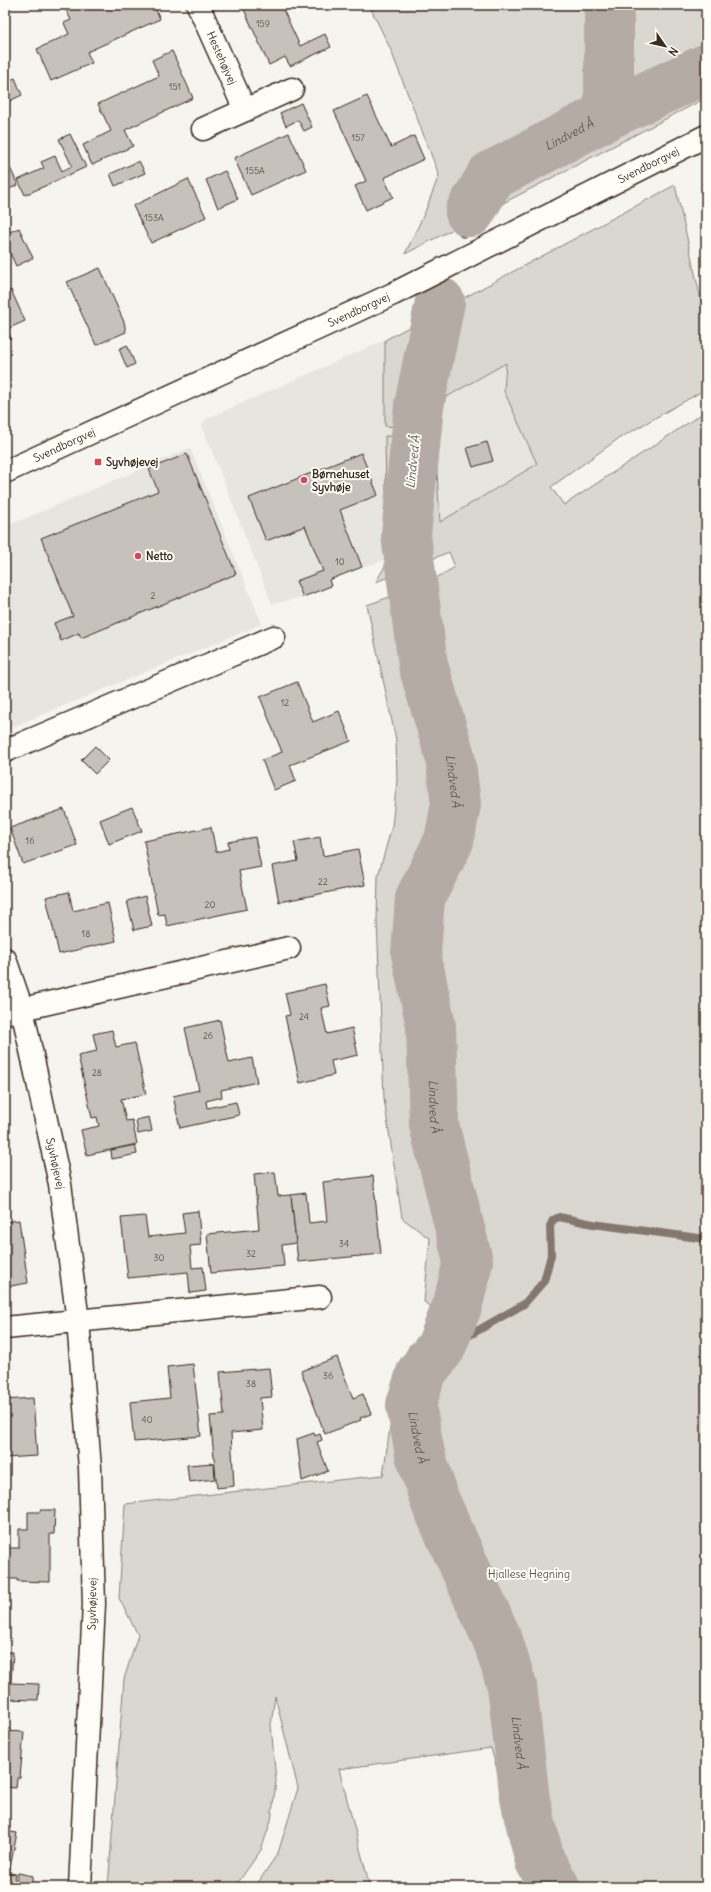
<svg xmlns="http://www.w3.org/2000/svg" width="711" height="1892" font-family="Delius,sans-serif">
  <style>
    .built { fill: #e7e5df }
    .green { fill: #dad6d0; stroke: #8a8077 }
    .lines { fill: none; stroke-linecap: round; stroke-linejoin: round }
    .stream { stroke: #84786e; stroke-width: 8 }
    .river { stroke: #b4aca4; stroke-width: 50 }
    .building { fill: #c7c1bb; stroke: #3b2a1e }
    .minor-casing { stroke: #3b2a1e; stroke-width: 25 }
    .major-casing { stroke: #3b2a1e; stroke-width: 25 }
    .minor { stroke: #fdfcf7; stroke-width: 22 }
    .major { stroke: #fdfcf7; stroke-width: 22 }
    .poi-dot { fill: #d1495b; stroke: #fdfcf7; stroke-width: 1.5 }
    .labels { text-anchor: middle; stroke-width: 4; stroke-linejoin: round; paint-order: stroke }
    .number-label { font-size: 9px; fill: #5e5045 }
    .street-label { font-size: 11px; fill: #3b2a1e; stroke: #fdfcf7 }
    .poi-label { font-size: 11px; font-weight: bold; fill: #3b2a1e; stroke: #fdfcf7; text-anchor: start }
    .park-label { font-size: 11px; fill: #63554a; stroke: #fdfcf7 }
    .water-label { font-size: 12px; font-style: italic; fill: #65584d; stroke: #fdfcf7 }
  </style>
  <rect width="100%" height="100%" fill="#f5f4ee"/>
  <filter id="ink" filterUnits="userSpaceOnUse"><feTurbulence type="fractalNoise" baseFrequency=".025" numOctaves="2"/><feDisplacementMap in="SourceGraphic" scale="8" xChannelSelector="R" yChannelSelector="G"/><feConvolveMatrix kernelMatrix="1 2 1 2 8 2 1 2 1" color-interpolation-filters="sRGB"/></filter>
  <g filter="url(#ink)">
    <g class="built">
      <path d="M 385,340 L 386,426 L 442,399 L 506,362 L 504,391 L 537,464 L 440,522 L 435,438 L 386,496 L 389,559 L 362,567 L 329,580 L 331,586 L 303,597 L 272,604 L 202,426 L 206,419 Z"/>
      <path d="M 190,448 L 262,624 L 5,730 L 5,527 Z"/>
    </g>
    <g class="green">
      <path d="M 369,5 L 706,5 L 706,98 L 405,254 L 425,212 L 439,175 L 390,48 Z"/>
      <path d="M 675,185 L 706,322 L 706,389 L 618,439 L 551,487 L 564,505 L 706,411 L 706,1887 L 530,1887 L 491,1748 L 339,1769 L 370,1887 L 255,1887 L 278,1853 L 298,1788 L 275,1696 L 271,1725 L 276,1781 L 271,1821 L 261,1850 L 235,1887 L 108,1887 L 124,1679 L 138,1635 L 119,1598 L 125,1504 L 383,1475 L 399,1367 L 410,1345 L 440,1334 L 445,1315 L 424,1302 L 430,1239 L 402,1218 L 384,1099 L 377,921 L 378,876 L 392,826 L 397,780 L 396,740 L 367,605 L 426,584 L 455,567 L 449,552 L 376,582 L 389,559 L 386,496 L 385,436 L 435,438 L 440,522 L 537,464 L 504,391 L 506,363 L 443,399 L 436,429 L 385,426 L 385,340 Z"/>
    </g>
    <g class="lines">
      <g class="stream">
        <path d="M 463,234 L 470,212"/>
        <path d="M 441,1347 L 470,1335 L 524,1304 L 544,1281 L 551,1255 L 550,1226 L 553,1220 L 559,1217 L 593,1224 L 706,1239"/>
      </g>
      <g class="river">
        <path d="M 609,5 L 609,114"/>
        <path id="s1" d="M 470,212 L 491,176 L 609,114 L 706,69"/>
        <path id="s2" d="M 440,302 L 419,406 L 406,535 L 423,665 L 450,756 L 456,804 L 449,841 L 420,898 L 416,954 L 431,1026 L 434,1125 L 468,1261 L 458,1304 L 441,1347 L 421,1373 L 411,1405 L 420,1454 L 435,1501 L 498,1641 L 512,1686 L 525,1800 L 540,1861 L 555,1887"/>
      </g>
    </g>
    <g class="building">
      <path d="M 71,5 L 91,5 L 93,10 L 104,5 L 154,5 L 160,19 L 87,52 L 92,63 L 51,81 L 37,49 L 69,34 L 64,23 L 71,20 L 65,8 Z"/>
      <path d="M 242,5 L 281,5 L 300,46 L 325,34 L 331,47 L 290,66 L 285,57 L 269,65 Z"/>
      <path d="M 172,51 L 193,98 L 125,130 L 133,146 L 92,165 L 83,145 L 111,131 L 98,104 L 159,76 L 152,60 Z"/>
      <path d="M 15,78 L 22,95 L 5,103 L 5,82 Z"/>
      <path d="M 367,96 L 391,147 L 414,136 L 424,159 L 384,178 L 393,197 L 366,210 L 355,186 L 366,181 L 334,111 Z"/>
      <path d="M 301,103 L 312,127 L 304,131 L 298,120 L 286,126 L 280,113 Z"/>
      <path d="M 289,133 L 306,170 L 251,195 L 234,158 Z"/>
      <path d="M 70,134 L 86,167 L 25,195 L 18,180 L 44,168 L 41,162 L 55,156 L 62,171 L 72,166 L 59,139 Z"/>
      <path d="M 5,157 L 18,185 L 5,191 Z"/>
      <path d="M 139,161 L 145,173 L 115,186 L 110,174 Z"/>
      <path d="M 225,171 L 238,199 L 218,208 L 206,180 Z"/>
      <path d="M 188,179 L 206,217 L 151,243 L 133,206 Z"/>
      <path d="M 19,228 L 33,258 L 16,266 L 5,242 L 5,234 Z"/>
      <path d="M 100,268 L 124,322 L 126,332 L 96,345 L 67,282 Z"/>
      <path d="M 11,290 L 25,321 L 7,329 L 11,338 L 5,341 L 5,293 Z"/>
      <path d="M 127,345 L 135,364 L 127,368 L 119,349 Z"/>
      <path d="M 487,442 L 493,461 L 473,467 L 467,448 Z"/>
      <path d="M 361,453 L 378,495 L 340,510 L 362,567 L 329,580 L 331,586 L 303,597 L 296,581 L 323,571 L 305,526 L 266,541 L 249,498 Z"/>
      <path d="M 187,454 L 236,574 L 81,638 L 79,633 L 61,641 L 54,623 L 73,616 L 41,538 L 158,491 L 149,469 Z"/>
      <path d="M 297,682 L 313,722 L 339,711 L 351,741 L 290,765 L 296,781 L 274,790 L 262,760 L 282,752 L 260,697 Z"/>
      <path d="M 95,746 L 109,760 L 95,774 L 81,760 Z"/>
      <path d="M 132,807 L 142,831 L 109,844 L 100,820 Z"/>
      <path d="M 64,809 L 77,845 L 23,864 L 10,828 Z"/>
      <path d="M 211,827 L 216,852 L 229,849 L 228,842 L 255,837 L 261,867 L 239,871 L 247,909 L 167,926 L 165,914 L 158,915 L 144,841 Z"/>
      <path d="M 320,837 L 323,856 L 358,849 L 365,885 L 279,902 L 272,866 L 298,861 L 294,842 Z"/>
      <path d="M 69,892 L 73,911 L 108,903 L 116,941 L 59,954 L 46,897 Z"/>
      <path d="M 145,896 L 152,926 L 134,930 L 127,901 Z"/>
      <path d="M 325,984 L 330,1006 L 321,1008 L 327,1034 L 352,1028 L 358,1055 L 331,1061 L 334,1075 L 300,1083 L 285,1016 L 290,1015 L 285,993 Z"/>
      <path d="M 220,1020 L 229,1063 L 252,1058 L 257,1082 L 221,1090 L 222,1097 L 206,1101 L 207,1108 L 236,1102 L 239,1115 L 180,1128 L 173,1096 L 199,1090 L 185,1028 Z"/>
      <path d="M 112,1030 L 116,1047 L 135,1043 L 146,1094 L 121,1099 L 126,1121 L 132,1120 L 137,1144 L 87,1155 L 81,1130 L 99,1126 L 97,1117 L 92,1118 L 78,1055 L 97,1051 L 93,1034 Z"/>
      <path d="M 149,1117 L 152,1131 L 138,1134 L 136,1120 Z"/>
      <path d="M 135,1145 L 137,1154 L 112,1159 L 111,1150 Z"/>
      <path d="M 275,1172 L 278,1196 L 291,1195 L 296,1243 L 282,1245 L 284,1266 L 211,1273 L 207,1234 L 259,1229 L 254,1174 Z"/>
      <path d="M 373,1176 L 381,1254 L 298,1262 L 291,1195 L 306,1193 L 309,1223 L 327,1221 L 323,1182 Z"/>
      <path d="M 198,1211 L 201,1245 L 190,1246 L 192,1268 L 203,1267 L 206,1291 L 190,1293 L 188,1272 L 128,1278 L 121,1218 L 145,1216 L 148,1237 L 185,1233 L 182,1213 Z"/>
      <path d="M 19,1220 L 28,1283 L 5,1287 L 5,1222 Z"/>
      <path d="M 337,1357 L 353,1398 L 363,1394 L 371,1414 L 360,1418 L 361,1420 L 325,1434 L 301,1371 Z"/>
      <path d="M 193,1364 L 201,1436 L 134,1442 L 130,1402 L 170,1398 L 167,1367 Z"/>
      <path d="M 269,1368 L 272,1397 L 260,1398 L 263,1430 L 231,1433 L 234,1486 L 217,1488 L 210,1416 L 224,1415 L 220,1372 Z"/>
      <path d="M 33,1398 L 37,1456 L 5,1458 L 5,1400 Z"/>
      <path d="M 314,1433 L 315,1436 L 320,1434 L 322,1440 L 317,1442 L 328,1471 L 302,1481 L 297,1439 Z"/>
      <path d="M 214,1463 L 215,1479 L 189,1482 L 187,1465 Z"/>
      <path d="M 40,1510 L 55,1510 L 54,1534 L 50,1534 L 50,1582 L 17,1581 L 17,1579 L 5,1579 L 5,1548 L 19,1548 L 19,1529 L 28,1529 L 28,1512 L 40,1512 Z"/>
      <path d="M 5,1652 L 13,1652 L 11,1683 L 39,1684 L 38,1700 L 5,1699 Z"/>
      <path d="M 5,1731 L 24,1732 L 20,1778 L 17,1778 L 16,1788 L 5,1787 Z"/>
      <path d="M 5,1831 L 17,1833 L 9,1873 L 16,1874 L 13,1887 L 5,1887 Z"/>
      <path d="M 18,1873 L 33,1876 L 31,1887 L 16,1884 Z"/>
    </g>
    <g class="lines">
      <defs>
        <g id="minor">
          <path id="s3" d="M 198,5 L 245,110"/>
          <path d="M 203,129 L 292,89"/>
          <path d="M 5,751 L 274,637"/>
          <path id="s4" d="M 5,959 L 22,1009 L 60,1184 L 78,1321 L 90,1468 L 94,1604 L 80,1887"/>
          <path d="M 5,1013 L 289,948"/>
          <path d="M 5,1328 L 320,1297"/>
        </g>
        <g id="major">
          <path id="s5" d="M 5,472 L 393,294 L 706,136"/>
        </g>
      </defs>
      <use href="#minor" class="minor-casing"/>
      <use href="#major" class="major-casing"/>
      <use href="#minor" class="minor"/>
      <use href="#major" class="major"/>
    </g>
  </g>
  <g class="poi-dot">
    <rect x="94" y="458" width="8" height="8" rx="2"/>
    <circle cx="304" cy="480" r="4"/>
    <circle cx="138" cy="556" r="4"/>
  </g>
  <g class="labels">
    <g class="number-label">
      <text x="263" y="27">159</text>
      <text x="175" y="90">151</text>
      <text x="358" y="141">157</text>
      <text x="255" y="174">155A</text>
      <text x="154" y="221">153A</text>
      <text x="340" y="565">10</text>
      <text x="153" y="599">2</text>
      <text x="285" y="706">12</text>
      <text x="30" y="844">16</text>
      <text x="323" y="885">22</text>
      <text x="210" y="908">20</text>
      <text x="86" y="937">18</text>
      <text x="304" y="1020">24</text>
      <text x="208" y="1039">26</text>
      <text x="97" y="1076">28</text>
      <text x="344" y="1247">34</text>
      <text x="251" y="1257">32</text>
      <text x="159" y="1261">30</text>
      <text x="328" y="1379">36</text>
      <text x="251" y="1387">38</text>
      <text x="147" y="1423">40</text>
    </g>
    <g class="street-label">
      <text dy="4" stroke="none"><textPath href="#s3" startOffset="58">Hestehøjvej</textPath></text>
      <text dy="4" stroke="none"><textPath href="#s5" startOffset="713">Svendborgvej</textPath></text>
      <text dy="4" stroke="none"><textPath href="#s5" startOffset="389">Svendborgvej</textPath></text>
      <text dy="4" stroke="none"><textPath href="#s5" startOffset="65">Svendborgvej</textPath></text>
      <text dy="4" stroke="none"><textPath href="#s4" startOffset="211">Syvhøjevej</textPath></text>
      <text transform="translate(92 1604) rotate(-89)" y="4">Syvhøjevej</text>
    </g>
    <g class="poi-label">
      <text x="106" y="466">Syvhøjevej</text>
      <text x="312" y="478">Børnehuset<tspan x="312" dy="13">Syvhøje</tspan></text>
      <text x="146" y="560">Netto</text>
    </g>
    <g class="park-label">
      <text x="529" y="1578">Hjallese Hegning</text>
    </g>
    <g class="water-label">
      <text dy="4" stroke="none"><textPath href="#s1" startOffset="130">Lindved Å</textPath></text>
      <text transform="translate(413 462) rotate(-84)" y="4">Lindved Å</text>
      <text dy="4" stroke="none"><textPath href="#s2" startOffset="487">Lindved Å</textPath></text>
      <text dy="4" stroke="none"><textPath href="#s2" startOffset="822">Lindved Å</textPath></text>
      <text dy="4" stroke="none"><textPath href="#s2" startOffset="1170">Lindved Å</textPath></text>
      <text dy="4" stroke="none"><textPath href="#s2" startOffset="1494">Lindved Å</textPath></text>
    </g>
  </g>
  <rect width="711" height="1892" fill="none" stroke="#fdfcf7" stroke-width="20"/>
  <rect x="10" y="10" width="691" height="1872" fill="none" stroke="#3b2a1e" stroke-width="1.5" filter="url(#ink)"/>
  <g transform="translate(665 46) rotate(124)" stroke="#fdfcf7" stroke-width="3" paint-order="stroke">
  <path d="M0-3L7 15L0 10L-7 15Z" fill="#3b2a1e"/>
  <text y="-6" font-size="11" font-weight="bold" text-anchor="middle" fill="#3b2a1e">N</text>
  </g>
</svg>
